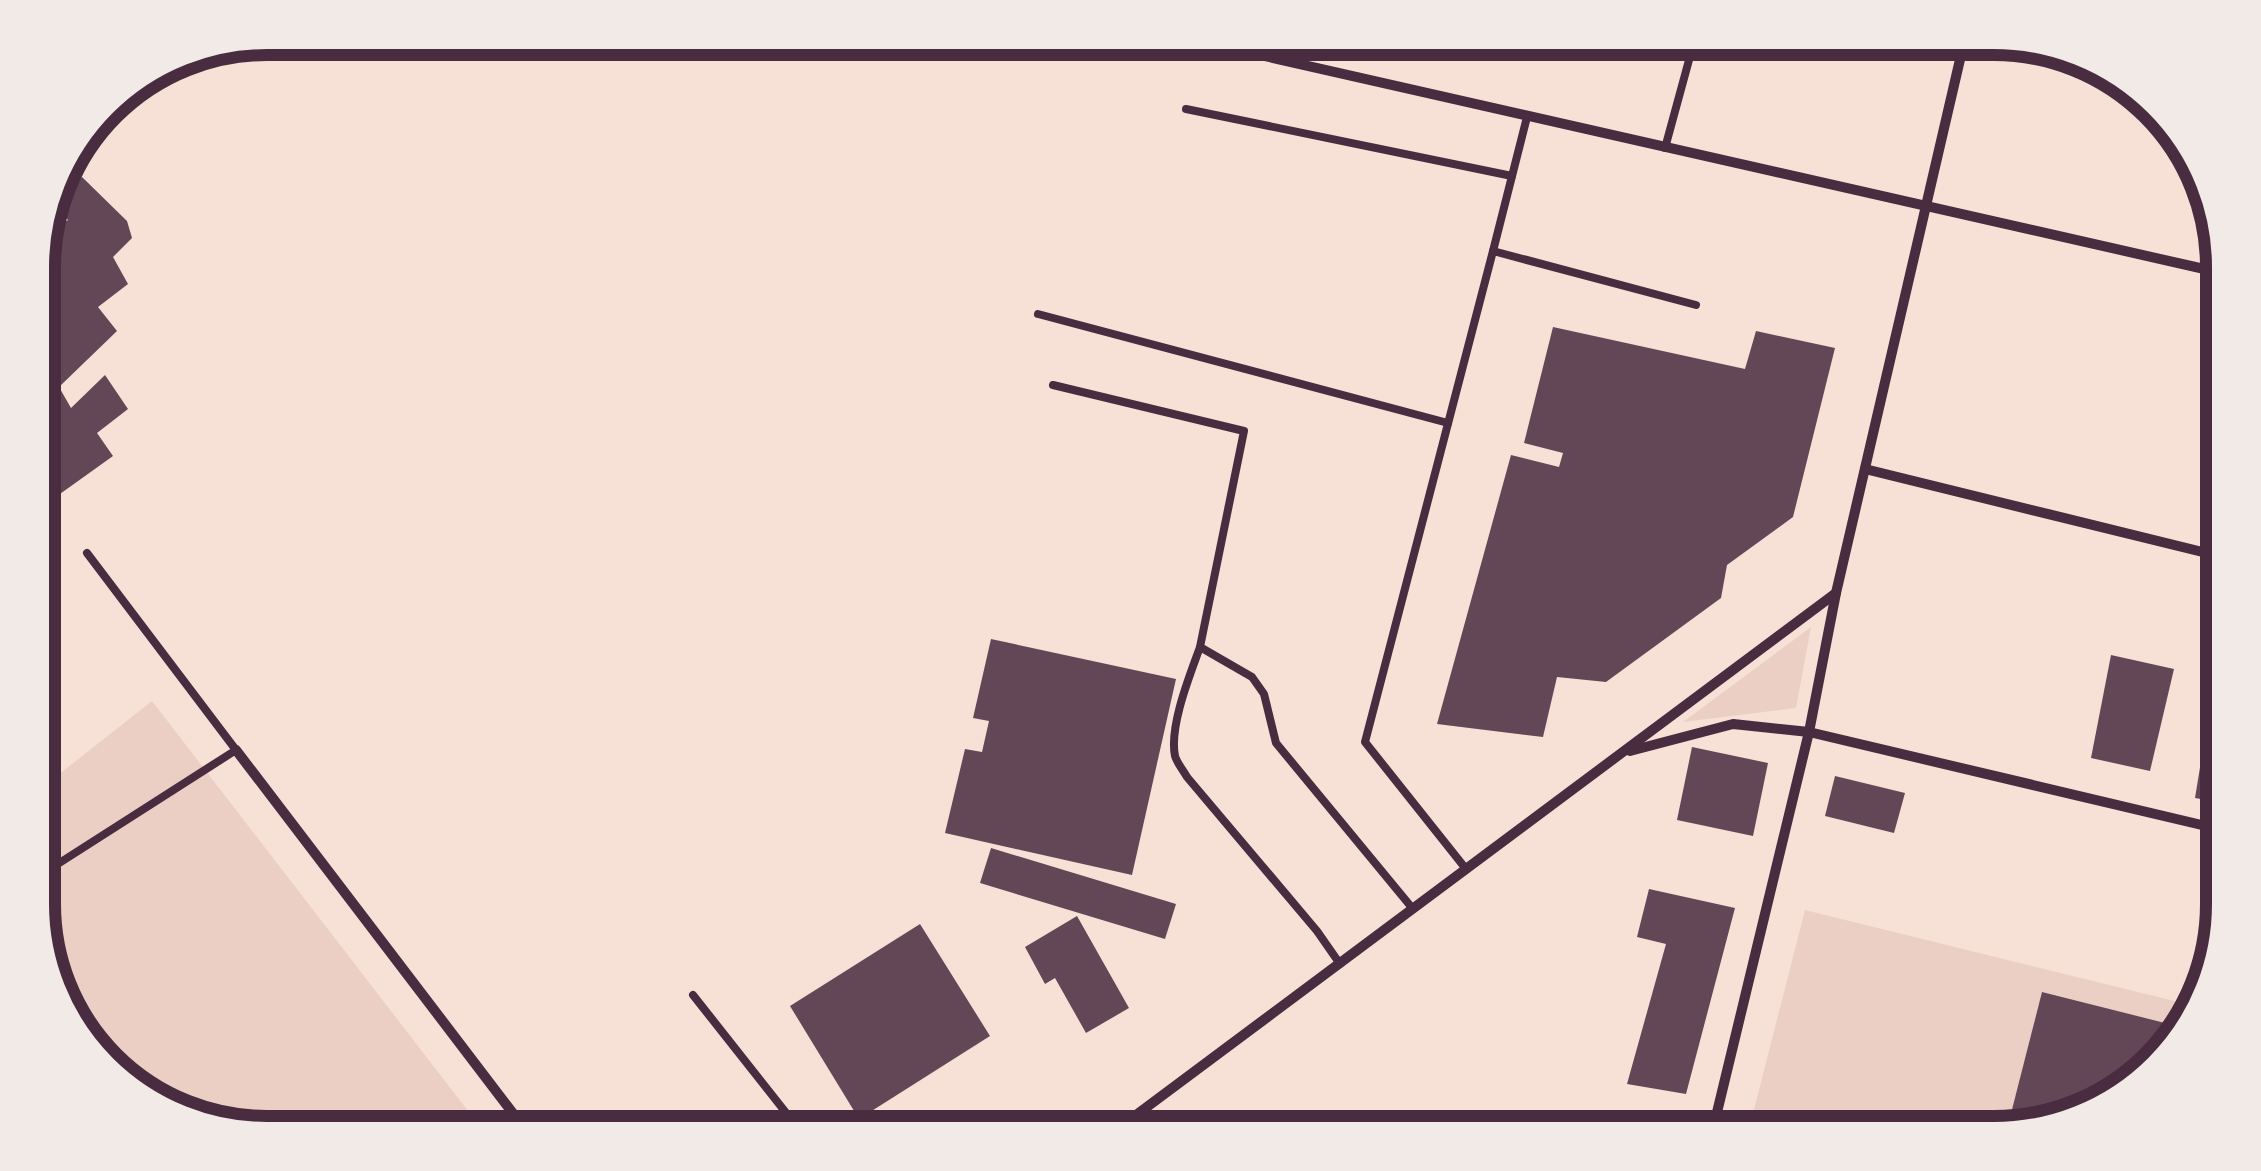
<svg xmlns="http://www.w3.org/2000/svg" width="2261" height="1171" font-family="'Varela Round',sans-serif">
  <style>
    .green { fill: #ebcfc5 }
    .building { fill: #644757 }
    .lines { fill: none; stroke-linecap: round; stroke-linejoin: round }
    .service { stroke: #4a2c40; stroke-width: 8 }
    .minor { stroke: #4a2c40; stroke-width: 10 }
    .rim { fill: none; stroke: #4a2c40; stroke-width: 12 }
  </style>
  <rect width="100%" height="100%" fill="#f7e1d7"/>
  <g class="green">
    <path d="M 1811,627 L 1796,708 L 1683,722 Z"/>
    <path d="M 152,701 L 485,1133 L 267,1133 L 165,1110 L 77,1032 L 40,934 L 39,790 Z"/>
    <path d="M 1805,910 L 2199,1007 L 2181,1027 L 2042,992 L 2006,1133 L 1748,1133 Z"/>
  </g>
  <g class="building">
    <path d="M 82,177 L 127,221 L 132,238 L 113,257 L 128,284 L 98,307 L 117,331 L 59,387 L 71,408 L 105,375 L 128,409 L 97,433 L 113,456 L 39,509 L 38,252 L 42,237 L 68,220 L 54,202 Z"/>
    <path d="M 1553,327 L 1745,369 L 1756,331 L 1835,348 L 1793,517 L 1727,565 L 1721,598 L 1606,682 L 1557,677 L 1543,737 L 1437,724 L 1511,455 L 1559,467 L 1563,453 L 1524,443 Z"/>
    <path d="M 991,639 L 1176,679 L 1132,875 L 945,833 L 965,749 L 982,752 L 989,721 L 973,718 Z"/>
    <path d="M 2111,655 L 2174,669 L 2150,771 L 2091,758 Z"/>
    <path d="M 2204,743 L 2223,746 L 2223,803 L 2195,798 Z"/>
    <path d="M 1692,747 L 1768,763 L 1753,836 L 1677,820 Z"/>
    <path d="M 1835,776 L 1905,793 L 1894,833 L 1825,816 Z"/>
    <path d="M 991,848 L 1176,904 L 1165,939 L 980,883 Z"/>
    <path d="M 2222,887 L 2223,904 L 2219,922 L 2215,921 Z"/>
    <path d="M 1649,889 L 1735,908 L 1686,1094 L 1627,1084 L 1666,944 L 1637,937 Z"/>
    <path d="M 1077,916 L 1129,1008 L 1086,1033 L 1055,978 L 1045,984 L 1025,947 Z"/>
    <path d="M 920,924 L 990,1036 L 859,1119 L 790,1006 Z"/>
    <path d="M 2042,992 L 2181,1027 L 2121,1095 L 2006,1133 Z"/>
  </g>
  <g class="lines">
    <g class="service">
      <path d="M 1186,109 L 1512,176"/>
      <path d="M 1665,148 L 1695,38"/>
      <path d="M 1493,251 L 1527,117"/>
      <path d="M 1038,314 L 1448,423"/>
      <path d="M 1053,385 L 1244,431 L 1200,647 L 1252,677 L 1264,694 L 1276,743 L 1413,909"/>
      <path d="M 1200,647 C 1190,675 1169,726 1175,756 C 1177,763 1183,770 1187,777 L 1317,931 L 1340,964"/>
      <path d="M 1466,869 L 1365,742 L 1493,251 L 1696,305"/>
      <path d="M 39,876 L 236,750 L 87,553"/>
      <path d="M 693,995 L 802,1133"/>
    </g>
    <g class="minor">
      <path d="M 1185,38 L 2222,273"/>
      <path d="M 1865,469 L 2223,557"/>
      <path d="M 236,750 L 528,1133"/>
      <path d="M 1630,751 L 1733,724 L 1809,732 L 2223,830"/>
      <path d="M 1112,1133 L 1836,593"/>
      <path d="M 1712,1133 L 1809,732 L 1836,593 L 1965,38"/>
    </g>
  </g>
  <path d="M0 0H2261V1171H0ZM267 55H1994A212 212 0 0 1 2206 267V904A212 212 0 0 1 1994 1116H267A212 212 0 0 1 55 904V267A212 212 0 0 1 267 55Z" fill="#f1eae7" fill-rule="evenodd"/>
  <path class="rim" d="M267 55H1994A212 212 0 0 1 2206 267V904A212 212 0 0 1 1994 1116H267A212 212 0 0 1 55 904V267A212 212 0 0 1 267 55Z"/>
</svg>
